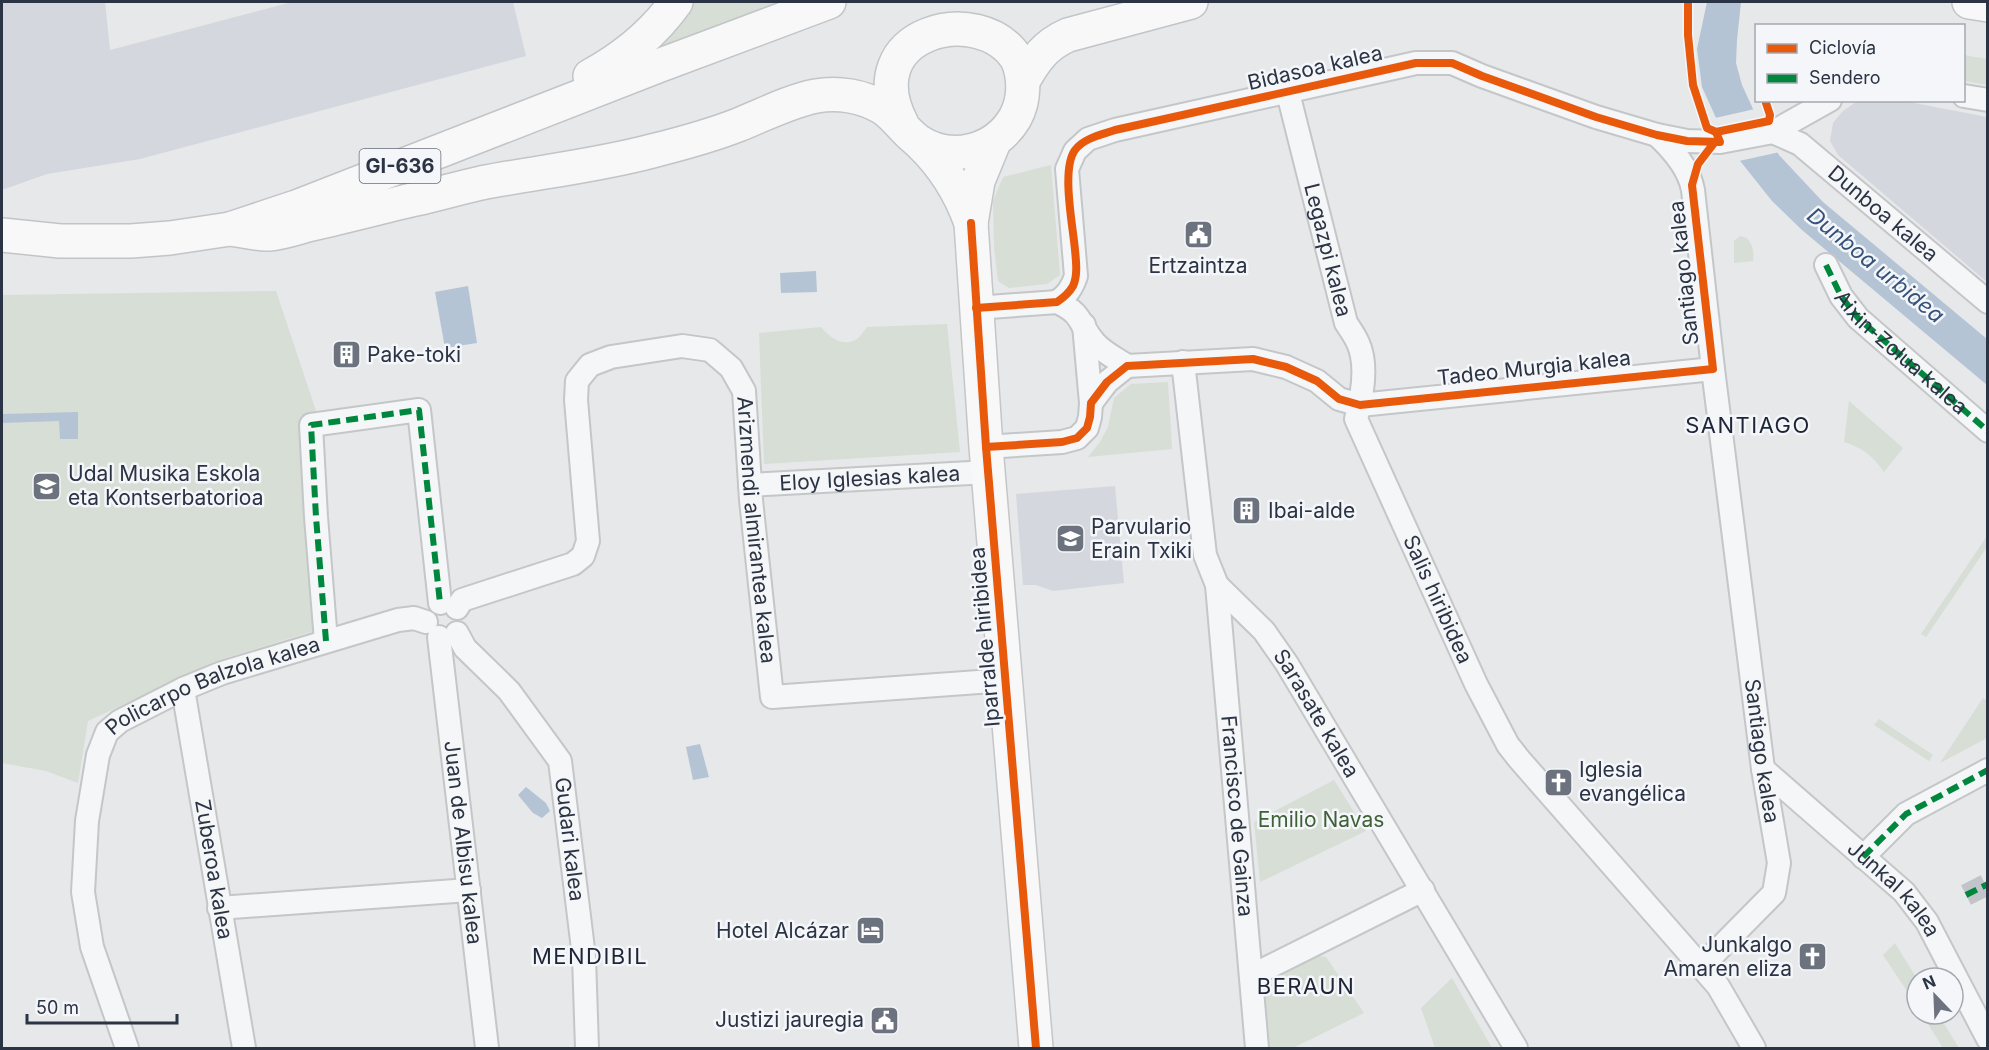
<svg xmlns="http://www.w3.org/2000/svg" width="1989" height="1050" font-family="Inter,sans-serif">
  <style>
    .built { fill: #d4d7dd }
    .green { fill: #d6ded6 }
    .water { fill: #b4c4d5 }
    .pier { fill: #e6e8ea }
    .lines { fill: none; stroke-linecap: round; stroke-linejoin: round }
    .street-tunnel { stroke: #c1c4c9; stroke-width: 22; stroke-dasharray: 22 11; stroke-linecap: butt }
    .street-casing { stroke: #c4c6c8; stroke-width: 26 }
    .secondary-casing { stroke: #c4c6c8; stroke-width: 36 }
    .primary-casing { stroke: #c2c5c8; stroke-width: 36 }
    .street { stroke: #f5f6f7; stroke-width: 22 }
    .secondary { stroke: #f8f8f8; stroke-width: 33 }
    .primary { stroke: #f8f8f8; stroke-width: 33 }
    .quiet { stroke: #00873e; stroke-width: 6; stroke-dasharray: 12 6; stroke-linecap: butt }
    .cycleway-casing { stroke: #f4f6f9; stroke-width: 11 }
    .cycleway { stroke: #e8590c; stroke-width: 8 }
    .labels { text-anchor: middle; stroke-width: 5; stroke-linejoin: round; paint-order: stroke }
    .shield { fill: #f4f6f9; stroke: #676e7b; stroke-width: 1.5 }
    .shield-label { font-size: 20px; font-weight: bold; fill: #2b3445 }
    .street-label { font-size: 21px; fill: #2b3445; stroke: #f4f6f9 }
    .poi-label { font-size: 21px; fill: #2b3445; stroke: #f4f6f9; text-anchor: start }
    .park-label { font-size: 21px; fill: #3f6138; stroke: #f4f6f9 }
    .water-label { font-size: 22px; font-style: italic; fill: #34527a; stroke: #f4f6f9 }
    .neighbourhood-label { font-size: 22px; letter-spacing: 1.5px; fill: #1d2536; stroke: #f4f6f9 }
  </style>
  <rect width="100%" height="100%" fill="#e6e8ea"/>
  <g class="built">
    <path d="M 2,2 L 105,2 L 110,50 L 292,2 L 513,2 L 526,56 L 140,159 L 47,174 L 2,190 Z"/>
    <path d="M 1859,100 L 1904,101 L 1987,117 L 1987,282 L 1838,155 L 1830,141 L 1833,123 L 1843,111 Z"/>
    <path d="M 1115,486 L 1124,583 L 1053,591 L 1036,585 L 1023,585 L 1016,494 Z"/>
  </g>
  <g class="green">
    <path d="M 684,2 L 781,2 L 644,53 Z"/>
    <path d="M 1964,55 L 1987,59 L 1987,85 L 1964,81 Z"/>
    <path d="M 1051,165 L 1060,275 L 1047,284 L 1009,288 L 998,281 L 994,248 L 993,201 L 1003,177 Z"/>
    <path d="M 1740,236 L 1747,238 C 1753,246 1754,252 1753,261 L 1734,263 L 1734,241 Z"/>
    <path d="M 276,291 L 317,414 L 320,629 L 219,660 L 88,721 L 78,783 L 46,771 L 2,763 L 2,295 Z"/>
    <path d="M 947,324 L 960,452 L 764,464 L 759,333 L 821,327 C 829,337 843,348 857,339 C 860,337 864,331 867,327 Z"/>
    <path d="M 1168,382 L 1172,449 L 1088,457 L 1100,442 L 1108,427 L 1114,398 L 1131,384 Z"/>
    <path d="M 1849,401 L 1903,448 L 1884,472 C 1873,456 1863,448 1844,442 Z"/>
    <path d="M 1987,536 L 1987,547 L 1926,637 L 1921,634 Z"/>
    <path d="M 1983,698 L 1987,701 L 1987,738 L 1940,763 Z"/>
    <path d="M 1879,719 L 1933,755 L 1929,761 L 1874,725 Z"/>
    <path d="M 1334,780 L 1366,831 L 1260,882 L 1254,822 Z"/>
    <path d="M 1895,943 L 1917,979 L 1917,1006 L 1883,955 Z"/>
    <path d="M 1309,955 L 1326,957 L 1364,1013 L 1293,1048 L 1264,1048 L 1258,980 Z"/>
    <path d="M 1452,978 L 1492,1048 L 1435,1048 L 1421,1008 Z"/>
    <path d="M 1922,1014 L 1938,1014 L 1959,1048 L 1943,1048 Z"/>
  </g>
  <g class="water">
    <path d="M 1707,2 L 1741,2 L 1737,40 L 1736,63 L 1742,85 L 1754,111 L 1779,155 L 1823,202 L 1987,339 L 1987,385 L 1802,230 L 1772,201 L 1741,162 L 1721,129 L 1702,87 L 1697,49 Z"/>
    <path d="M 816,271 L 817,292 L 781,293 L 780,273 Z"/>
    <path d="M 468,286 L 477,343 L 445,348 L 435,292 Z"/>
    <path d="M 78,412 L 78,439 L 60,439 L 59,421 L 2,423 L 2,414 Z"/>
    <path d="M 700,744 L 709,777 L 693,780 L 686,747 Z"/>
    <path d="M 526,787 L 546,803 L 550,811 L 542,818 L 533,813 L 518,795 Z"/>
  </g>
  <path class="pier" d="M 1755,109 L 1780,152 L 1739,161 L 1715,118 Z"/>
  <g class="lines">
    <path class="street-tunnel" d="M 1966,895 L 1988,884"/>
    <defs>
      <g id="street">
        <path id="s1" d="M 1288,93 L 1346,323 C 1350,329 1355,336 1358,343 C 1368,365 1362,397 1356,419 L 1476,684 L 1508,745 L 1519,759 L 1718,986 L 1754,1048"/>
        <path d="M 1964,96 L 1988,100"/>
        <path id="s2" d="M 1773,132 L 1800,144 L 1988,302"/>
        <path id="s3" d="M 1657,135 C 1673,150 1689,168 1693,190 L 1713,369 L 1763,769 L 1779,863 L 1774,893 L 1702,966"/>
        <path id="s4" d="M 1826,265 L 1841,296 L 1858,318 L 1988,431"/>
        <path d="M 1057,302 C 1067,295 1072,288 1076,276 L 1067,169 L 1075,151 L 1088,139 L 1115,130 L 1416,63 L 1452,63 L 1482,76 L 1596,117 L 1657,135 L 1687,141 L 1720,142 L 1773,132 L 1830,100"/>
        <path d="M 976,308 L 1057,302 C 1084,314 1078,324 1095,343 C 1104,353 1117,359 1127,366"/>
        <path id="s5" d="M 1183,362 L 1205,555 L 1217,585 L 1264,631 L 1287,664 L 1516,1048"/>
        <path d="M 1127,366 L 1253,359 L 1286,367 L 1317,381 L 1339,399 L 1360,405 L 1713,369"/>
        <path d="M 1091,403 L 1107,382 L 1127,366"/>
        <path d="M 986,447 L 1062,442 L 1077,438 L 1087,428 L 1090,417 L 1091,403 L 1084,325"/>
        <path id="s6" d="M 750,485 L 989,472"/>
        <path id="s7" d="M 1217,585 L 1257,1048"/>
        <path id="s8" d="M 457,608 L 462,600 L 573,564 L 583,556 L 588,541 L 576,400 L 577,381 L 590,365 L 611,357 L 682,346 L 710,350 L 731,368 L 744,391 L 751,500 L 772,697 L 1006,680"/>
        <path id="s9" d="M 457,633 L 465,648 L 509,691 L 560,761 L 584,957 L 587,1048"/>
        <path id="s10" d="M 439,637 L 487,1048"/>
        <path d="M 326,641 L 316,517 L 311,425 L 419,410 L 440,603"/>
        <path id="s11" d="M 183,689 L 244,1048"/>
        <path id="s12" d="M 1763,769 L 1904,892 L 1927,922 L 1988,1039"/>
        <path d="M 1863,857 L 1906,814 L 1988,770"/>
        <path d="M 219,908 L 469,890"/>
        <path d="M 1251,974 L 1263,970 L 1423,890"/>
        <path id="s13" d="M 127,1048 L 92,947 L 83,892 L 87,821 L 98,755 L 107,732 L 120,721 L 183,689 L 222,673 L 398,620 L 414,618 L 426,622"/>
      </g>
      <path id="secondary" d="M 971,223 L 986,447 L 1036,1048"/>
      <g id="primary">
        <path d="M 1969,2 L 1988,5"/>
        <path d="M 590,76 C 625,57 653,34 676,2"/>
        <path d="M 1023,81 C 1035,60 1045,45 1068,35 L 1191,2"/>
        <path d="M 920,143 C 944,166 960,192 971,223"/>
        <path d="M 971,223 L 978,181 L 994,142"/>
        <path d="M 230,229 C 242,230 257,235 269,234 C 283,233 299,227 312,224 C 347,216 381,207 416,199 C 438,194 459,188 481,183 C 538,172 596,166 652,151 C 680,144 710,136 738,125 C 763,115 790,101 816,96 C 838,92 862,96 881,107 C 896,116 904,131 918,141 C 951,163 995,152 1015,118 C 1025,100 1025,77 1017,59 C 980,0 854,32 902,124"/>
        <path d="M 2,235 L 60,241 L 131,241 L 170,238 L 230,229 L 296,207 L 658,66 L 829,2"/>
      </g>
    </defs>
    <use href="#street" class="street-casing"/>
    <use href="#secondary" class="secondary-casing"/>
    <use href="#primary" class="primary-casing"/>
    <use href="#street" class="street"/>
    <use href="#secondary" class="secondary"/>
    <use href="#primary" class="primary"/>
    <g class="quiet">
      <path d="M 1826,265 L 1841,296 L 1858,318 L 1988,431"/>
      <path d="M 326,641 L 316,517 L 311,425 L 419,410 L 440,603"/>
      <path d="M 1863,857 L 1906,814 L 1988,770"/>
      <path d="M 1966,895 L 1988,884"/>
    </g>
    <defs>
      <g id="cycleway">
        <path d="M 1688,2 L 1688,35 L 1693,85 L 1707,128 L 1716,132 L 1769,121 L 1770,115 L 1765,100"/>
        <path d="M 971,223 L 986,447 L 1036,1048"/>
        <path d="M 976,308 L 1057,302 C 1063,298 1069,293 1073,286 C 1078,275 1076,261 1075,250 C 1073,226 1061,169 1075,150 C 1084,138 1101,135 1115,130 L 1416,63 L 1452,63 L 1482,76 L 1596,117 L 1657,135 L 1687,141 L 1720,142 L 1716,132"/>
        <path d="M 986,447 L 1062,442 L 1077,438 L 1087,428 L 1090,417 L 1091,403 L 1107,382 L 1127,366 L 1253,359 L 1286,367 L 1317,381 L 1339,399 L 1360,405 L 1713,369 L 1692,185 L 1698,164 L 1714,143"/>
      </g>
    </defs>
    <use href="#cycleway" class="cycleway-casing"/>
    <use href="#cycleway" class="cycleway"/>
  </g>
  <defs>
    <symbol id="civic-square" viewBox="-11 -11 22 22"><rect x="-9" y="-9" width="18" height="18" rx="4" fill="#6c737f" stroke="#f4f6f9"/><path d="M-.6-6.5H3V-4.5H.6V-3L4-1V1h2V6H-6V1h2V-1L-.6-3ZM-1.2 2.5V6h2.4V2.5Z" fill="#fff"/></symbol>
    <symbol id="building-square" viewBox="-11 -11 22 22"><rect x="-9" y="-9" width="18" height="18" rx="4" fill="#6c737f" stroke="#f4f6f9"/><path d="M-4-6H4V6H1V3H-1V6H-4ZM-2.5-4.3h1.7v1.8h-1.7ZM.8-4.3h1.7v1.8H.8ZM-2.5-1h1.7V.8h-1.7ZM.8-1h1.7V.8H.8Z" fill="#fff"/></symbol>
    <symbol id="university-square" viewBox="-11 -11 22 22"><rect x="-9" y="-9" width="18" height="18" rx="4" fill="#6c737f" stroke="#f4f6f9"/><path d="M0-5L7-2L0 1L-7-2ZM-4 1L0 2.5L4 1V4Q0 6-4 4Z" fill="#fff"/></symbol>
    <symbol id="school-square" viewBox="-11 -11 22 22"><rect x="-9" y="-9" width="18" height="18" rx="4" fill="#6c737f" stroke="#f4f6f9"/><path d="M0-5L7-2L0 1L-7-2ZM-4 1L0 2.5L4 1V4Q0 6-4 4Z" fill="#fff"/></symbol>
    <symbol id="church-square" viewBox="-11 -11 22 22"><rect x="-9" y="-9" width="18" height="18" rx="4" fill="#6c737f" stroke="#f4f6f9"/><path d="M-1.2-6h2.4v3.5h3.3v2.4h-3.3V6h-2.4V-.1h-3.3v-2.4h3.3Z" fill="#fff"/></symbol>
    <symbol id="hotel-square" viewBox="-11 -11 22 22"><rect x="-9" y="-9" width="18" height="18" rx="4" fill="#6c737f" stroke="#f4f6f9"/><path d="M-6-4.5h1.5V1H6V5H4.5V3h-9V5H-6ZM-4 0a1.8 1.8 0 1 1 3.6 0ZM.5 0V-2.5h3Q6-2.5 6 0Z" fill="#fff"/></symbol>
  </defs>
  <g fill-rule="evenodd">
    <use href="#civic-square" x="1182" y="218" width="33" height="33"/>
    <use href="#building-square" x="330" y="338" width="33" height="33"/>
    <use href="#university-square" x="30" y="470" width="33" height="33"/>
    <use href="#building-square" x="1230" y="494" width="33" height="33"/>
    <use href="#school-square" x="1054" y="522" width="33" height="33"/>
    <use href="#church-square" x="1542" y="766" width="33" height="33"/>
    <use href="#hotel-square" x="854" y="914" width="33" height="33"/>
    <use href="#church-square" x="1796" y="940" width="33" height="33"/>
    <use href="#civic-square" x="868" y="1004" width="33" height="33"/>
  </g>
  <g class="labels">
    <rect class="shield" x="359.5" y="149" width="81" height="34" rx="4.5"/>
    <g class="shield-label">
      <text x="400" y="173">GI-636</text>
    </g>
    <g class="street-label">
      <text transform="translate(1315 68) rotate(-13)" y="7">Bidasoa kalea</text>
      <text dy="7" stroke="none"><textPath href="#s2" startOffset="138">Dunboa kalea</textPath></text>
      <text dy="7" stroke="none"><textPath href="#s1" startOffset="162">Legazpi kalea</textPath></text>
      <text transform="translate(1684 273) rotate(-96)" y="7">Santiago kalea</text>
      <text dy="7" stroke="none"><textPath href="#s4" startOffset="117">Aixin-Zolua kalea</textPath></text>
      <text transform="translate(1534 368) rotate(-6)" y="7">Tadeo Murgia kalea</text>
      <text dy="7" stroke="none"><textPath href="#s6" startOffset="120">Eloy Iglesias kalea</textPath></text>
      <text dy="7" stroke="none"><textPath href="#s8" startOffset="652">Arizmendi almirantea kalea</textPath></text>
      <text dy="7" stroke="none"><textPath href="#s1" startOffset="536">Salis hiribidea</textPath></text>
      <text transform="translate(985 637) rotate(-95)" y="7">Iparralde hiribidea</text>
      <text dy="7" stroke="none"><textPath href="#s13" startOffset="442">Policarpo Balzola kalea</textPath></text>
      <text dy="7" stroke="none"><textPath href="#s5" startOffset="390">Sarasate kalea</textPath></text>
      <text dy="7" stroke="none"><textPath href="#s3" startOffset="632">Santiago kalea</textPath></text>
      <text dy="7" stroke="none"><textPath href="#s7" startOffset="232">Francisco de Gainza</textPath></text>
      <text dy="7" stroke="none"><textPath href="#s9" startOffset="244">Gudari kalea</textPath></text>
      <text dy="7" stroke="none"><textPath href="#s10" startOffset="207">Juan de Albisu kalea</textPath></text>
      <text dy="7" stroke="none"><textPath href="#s11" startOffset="183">Zuberoa kalea</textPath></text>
      <text dy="7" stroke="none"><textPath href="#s12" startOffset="178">Junkal kalea</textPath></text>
    </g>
    <g class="poi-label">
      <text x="1198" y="273" text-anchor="middle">Ertzaintza</text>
      <text x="367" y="362">Pake-toki</text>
      <text x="68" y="481">Udal Musika Eskola<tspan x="68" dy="24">eta Kontserbatorioa</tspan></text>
      <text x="1268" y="518">Ibai-alde</text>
      <text x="1091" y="534">Parvulario<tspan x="1091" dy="24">Erain Txiki</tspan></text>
      <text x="1579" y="777">Iglesia<tspan x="1579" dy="24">evangélica</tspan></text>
      <text x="849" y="938" text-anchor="end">Hotel Alcázar</text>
      <text x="1792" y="952" text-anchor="end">Junkalgo<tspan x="1792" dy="24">Amaren eliza</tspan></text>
      <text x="864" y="1027" text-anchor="end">Justizi jauregia</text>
    </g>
    <g class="park-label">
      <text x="1321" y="827">Emilio Navas</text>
    </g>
    <g class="water-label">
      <text transform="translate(1876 265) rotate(39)" y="8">Dunboa urbidea</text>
    </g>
    <g class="neighbourhood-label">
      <text x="1748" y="433">SANTIAGO</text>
      <text x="590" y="964">MENDIBIL</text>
      <text x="1306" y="994">BERAUN</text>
    </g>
  </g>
  <rect width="1989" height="1050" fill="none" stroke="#2b3445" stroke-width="6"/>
  <rect x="1755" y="24" width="210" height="78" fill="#f4f6f9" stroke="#a4a8b1" stroke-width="1.5"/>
  <rect x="1767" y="44" width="30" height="9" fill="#e8590c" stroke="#a4a8b1" stroke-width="1.5"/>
  <text x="1809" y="54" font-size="18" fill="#2b3445">Ciclovía</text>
  <rect x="1767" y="74" width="30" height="9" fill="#00873e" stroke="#a4a8b1" stroke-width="1.5"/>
  <text x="1809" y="84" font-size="18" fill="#2b3445">Sendero</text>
  <g transform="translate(1935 996) rotate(337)"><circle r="28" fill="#f4f6f9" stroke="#a4a8b1" stroke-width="1.5"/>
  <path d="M0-4.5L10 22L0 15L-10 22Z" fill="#6c737f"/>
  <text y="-9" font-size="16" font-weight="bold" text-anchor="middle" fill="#2b3445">N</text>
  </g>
  <path d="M27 1014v9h150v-9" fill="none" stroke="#2b3445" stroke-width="3"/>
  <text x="36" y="1014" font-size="18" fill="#2b3445" stroke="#f4f6f9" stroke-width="4.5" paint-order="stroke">50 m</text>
</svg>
